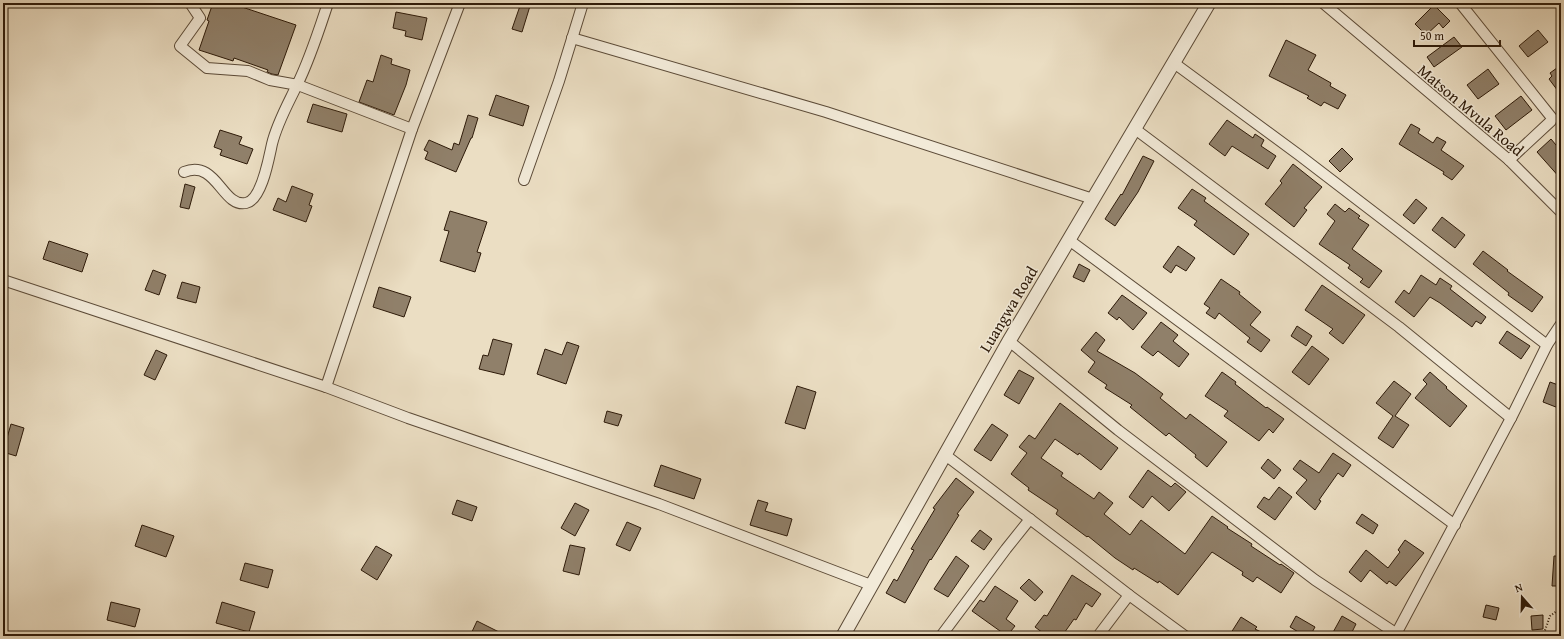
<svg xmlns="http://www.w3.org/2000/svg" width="1564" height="639" font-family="'Gentium Book Plus',serif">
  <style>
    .building { fill: #90806a; stroke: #2d1a09 }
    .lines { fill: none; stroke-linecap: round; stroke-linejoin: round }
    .minor-casing { stroke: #5c4b38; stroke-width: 12 }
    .tertiary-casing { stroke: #5c4b38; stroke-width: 15 }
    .path { stroke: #2d1a09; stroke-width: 2; stroke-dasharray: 1 2; stroke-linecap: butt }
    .minor { stroke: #f2ead8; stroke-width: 10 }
    .tertiary { stroke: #f2ead8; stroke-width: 13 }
    .labels { text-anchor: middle; stroke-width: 3; stroke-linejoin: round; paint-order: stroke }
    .street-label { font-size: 16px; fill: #2d1a09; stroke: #f2ead8 }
  </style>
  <rect width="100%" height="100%" fill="#ebdec3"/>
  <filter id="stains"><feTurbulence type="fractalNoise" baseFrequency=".005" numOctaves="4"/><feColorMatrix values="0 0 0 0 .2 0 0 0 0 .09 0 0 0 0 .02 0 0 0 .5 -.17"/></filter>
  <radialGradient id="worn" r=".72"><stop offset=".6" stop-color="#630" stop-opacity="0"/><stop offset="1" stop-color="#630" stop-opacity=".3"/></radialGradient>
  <g class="building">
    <path d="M 213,3 L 230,3 L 296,25 L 278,75 L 272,74 L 267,72 L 268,70 L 234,58 L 233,61 L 199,50 L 209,21 L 207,20 Z"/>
    <path d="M 521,3 L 530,6 L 522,32 L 512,29 Z"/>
    <path d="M 1434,5 L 1450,21 L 1443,28 L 1439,23 L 1426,35 L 1415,24 Z"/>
    <path d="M 396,12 L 427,18 L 422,40 L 405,36 L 406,31 L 393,28 Z"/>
    <path d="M 1538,30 L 1548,42 L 1528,57 L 1519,46 Z"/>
    <path d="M 1454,37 L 1462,47 L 1434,67 L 1427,57 Z"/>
    <path d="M 1286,40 L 1316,55 L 1308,70 L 1331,83 L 1330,86 L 1346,95 L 1338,109 L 1324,102 L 1321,106 L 1307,98 L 1309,96 L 1269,76 Z"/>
    <path d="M 381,55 L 392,59 L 391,64 L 410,70 L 406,85 L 394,115 L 359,102 L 367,80 L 373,82 Z"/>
    <path d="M 1561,65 L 1561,95 L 1549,79 L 1552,76 L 1550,73 Z"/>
    <path d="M 1488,69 L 1499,84 L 1478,99 L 1467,85 Z"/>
    <path d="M 496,95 L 529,106 L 523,126 L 489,115 Z"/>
    <path d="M 1521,96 L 1532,110 L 1506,130 L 1495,116 Z"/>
    <path d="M 313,104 L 347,114 L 342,132 L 307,122 Z"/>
    <path d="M 468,115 L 478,118 L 472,138 L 471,138 L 456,172 L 425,159 L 428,152 L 424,150 L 429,140 L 452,150 L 454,143 L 459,145 Z"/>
    <path d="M 1227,120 L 1253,138 L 1255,134 L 1264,140 L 1261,146 L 1276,156 L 1268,169 L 1232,146 L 1225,156 L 1209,144 Z"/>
    <path d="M 1411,124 L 1420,129 L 1418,133 L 1433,143 L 1437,137 L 1446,142 L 1441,150 L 1464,166 L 1452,180 L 1443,174 L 1444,172 L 1399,144 Z"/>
    <path d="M 220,130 L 242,137 L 239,144 L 253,149 L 247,164 L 220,155 L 222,150 L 214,147 Z"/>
    <path d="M 1551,139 L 1561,151 L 1561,179 L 1537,152 Z"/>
    <path d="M 1342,148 L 1353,159 L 1340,172 L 1329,161 Z"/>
    <path d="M 1143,156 L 1154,161 L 1138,192 L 1115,226 L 1105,219 L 1121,194 L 1122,195 Z"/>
    <path d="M 1293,164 L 1322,187 L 1304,208 L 1307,210 L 1294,227 L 1265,204 L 1282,183 L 1280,181 Z"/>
    <path d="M 185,184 L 195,187 L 189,209 L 180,207 Z"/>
    <path d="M 292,186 L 313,194 L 309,205 L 312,206 L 306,222 L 273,210 L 278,198 L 286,202 Z"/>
    <path d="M 1192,189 L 1206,198 L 1204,201 L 1249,234 L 1234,255 L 1194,225 L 1197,221 L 1178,208 Z"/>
    <path d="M 1416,199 L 1427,208 L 1414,224 L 1403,215 Z"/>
    <path d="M 1335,204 L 1345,212 L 1349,208 L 1360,216 L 1358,218 L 1369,225 L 1352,249 L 1382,271 L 1369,288 L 1360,282 L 1363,279 L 1348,268 L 1350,265 L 1319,244 L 1335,221 L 1327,214 Z"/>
    <path d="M 450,211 L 487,222 L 477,252 L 481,253 L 475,272 L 440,261 L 449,231 L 444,230 Z"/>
    <path d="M 1442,217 L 1465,235 L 1455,248 L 1432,230 Z"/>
    <path d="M 49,241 L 88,254 L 82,272 L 43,259 Z"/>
    <path d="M 1178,246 L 1195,258 L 1186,271 L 1176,265 L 1171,273 L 1163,267 Z"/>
    <path d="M 1483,251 L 1508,270 L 1507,271 L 1543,297 L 1532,312 L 1508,295 L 1509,293 L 1473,264 Z"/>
    <path d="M 1079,264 L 1090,270 L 1084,282 L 1073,277 Z"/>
    <path d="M 153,270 L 166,275 L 159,295 L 145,290 Z"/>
    <path d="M 1421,275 L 1436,285 L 1440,278 L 1452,286 L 1450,289 L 1486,317 L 1481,324 L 1476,321 L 1472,327 L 1440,303 L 1430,297 L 1414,317 L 1395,302 L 1404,290 L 1409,294 Z"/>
    <path d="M 1221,279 L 1240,292 L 1239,294 L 1261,312 L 1250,325 L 1270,340 L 1261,352 L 1247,342 L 1250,338 L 1219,313 L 1215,319 L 1206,313 L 1210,308 L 1204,304 Z"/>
    <path d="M 182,282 L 200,287 L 196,303 L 177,298 Z"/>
    <path d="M 1322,285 L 1365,315 L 1343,344 L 1329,333 L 1333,329 L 1305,310 Z"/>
    <path d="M 379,287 L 411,297 L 404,317 L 373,307 Z"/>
    <path d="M 1122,295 L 1147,313 L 1133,330 L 1119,317 L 1117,320 L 1108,313 Z"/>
    <path d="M 1161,322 L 1178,335 L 1173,341 L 1189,354 L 1179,367 L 1158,351 L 1153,356 L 1141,347 Z"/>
    <path d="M 1297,326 L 1312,336 L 1306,346 L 1291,336 Z"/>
    <path d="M 1507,331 L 1530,346 L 1521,359 L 1499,343 Z"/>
    <path d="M 1096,332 L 1105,340 L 1097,351 L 1135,373 L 1163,394 L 1160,398 L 1186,419 L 1190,414 L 1227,442 L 1207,467 L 1195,457 L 1196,455 L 1169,433 L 1166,436 L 1130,407 L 1132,405 L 1105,388 L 1107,385 L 1088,372 L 1095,362 L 1081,350 Z"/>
    <path d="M 493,339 L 512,344 L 504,375 L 479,369 L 483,355 L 488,356 Z"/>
    <path d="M 567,342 L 579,346 L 566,384 L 537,374 L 545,349 L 562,355 Z"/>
    <path d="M 1312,346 L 1329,359 L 1309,385 L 1292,372 Z"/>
    <path d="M 156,350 L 167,355 L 155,380 L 144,375 Z"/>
    <path d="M 1019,370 L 1034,378 L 1019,404 L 1004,395 Z"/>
    <path d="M 1222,372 L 1236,382 L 1235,384 L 1266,408 L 1267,407 L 1284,419 L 1273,433 L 1269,429 L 1259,441 L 1224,416 L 1228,411 L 1205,396 Z"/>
    <path d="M 1430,372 L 1447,387 L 1446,388 L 1467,406 L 1450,427 L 1415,398 L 1427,384 L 1423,380 Z"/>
    <path d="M 1394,381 L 1411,394 L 1395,416 L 1409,425 L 1393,448 L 1378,438 L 1393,416 L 1376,403 Z"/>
    <path d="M 1550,382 L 1561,386 L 1561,409 L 1543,402 Z"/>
    <path d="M 797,386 L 816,392 L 805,429 L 785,423 Z"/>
    <path d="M 1060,403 L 1118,448 L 1101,470 L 1079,453 L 1078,455 L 1055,439 L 1041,458 L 1063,473 L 1061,476 L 1094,499 L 1099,492 L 1113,503 L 1104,514 L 1130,535 L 1141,520 L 1185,554 L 1212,516 L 1228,527 L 1227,528 L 1252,544 L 1251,546 L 1280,565 L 1281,564 L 1294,573 L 1281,593 L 1257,577 L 1253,582 L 1242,575 L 1243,572 L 1212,552 L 1178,595 L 1159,581 L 1158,583 L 1134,568 L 1133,570 L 1115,558 L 1088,536 L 1087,537 L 1056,514 L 1058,510 L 1028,490 L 1029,488 L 1011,474 L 1027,453 L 1019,447 L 1029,435 L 1035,439 Z"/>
    <path d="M 607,411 L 622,415 L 618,426 L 604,422 Z"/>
    <path d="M 11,424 L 24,428 L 16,456 L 3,452 Z"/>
    <path d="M 992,424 L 1008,435 L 991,461 L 974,450 Z"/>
    <path d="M 1333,453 L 1351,465 L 1343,477 L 1338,473 L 1319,500 L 1321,501 L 1315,510 L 1296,493 L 1307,480 L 1293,469 L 1300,460 L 1319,473 Z"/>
    <path d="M 1268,459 L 1281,470 L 1274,479 L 1261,468 Z"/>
    <path d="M 661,465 L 701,479 L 694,499 L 654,486 Z"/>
    <path d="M 1148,470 L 1171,487 L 1175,483 L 1186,492 L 1169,511 L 1152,496 L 1143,508 L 1129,497 Z"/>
    <path d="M 956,478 L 974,492 L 957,514 L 959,515 L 931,560 L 930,559 L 905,603 L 886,593 L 894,579 L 897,581 L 914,550 L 911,549 L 935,509 L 933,508 Z"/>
    <path d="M 1279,487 L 1292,497 L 1275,520 L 1257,507 L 1264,497 L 1269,500 Z"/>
    <path d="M 457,500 L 477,507 L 472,521 L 452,514 Z"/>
    <path d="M 758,500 L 768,503 L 765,511 L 792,519 L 787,536 L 750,525 Z"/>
    <path d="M 575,503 L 589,510 L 575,536 L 561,528 Z"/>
    <path d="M 1362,514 L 1378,525 L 1373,534 L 1356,523 Z"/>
    <path d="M 627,522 L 641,528 L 630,551 L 616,545 Z"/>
    <path d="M 142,525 L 174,536 L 166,557 L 135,546 Z"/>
    <path d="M 980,530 L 992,539 L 984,550 L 971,541 Z"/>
    <path d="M 1405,540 L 1424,553 L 1396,586 L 1389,581 L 1387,584 L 1370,570 L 1361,582 L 1349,572 L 1366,550 L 1388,568 L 1400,552 L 1398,550 Z"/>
    <path d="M 570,545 L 585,548 L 579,575 L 563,571 Z"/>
    <path d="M 376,546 L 392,555 L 377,580 L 361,570 Z"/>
    <path d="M 956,556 L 969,566 L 948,597 L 934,589 Z"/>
    <path d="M 1554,556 L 1561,556 L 1561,586 L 1552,586 Z"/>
    <path d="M 245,563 L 273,570 L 268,588 L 240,580 Z"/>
    <path d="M 1072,575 L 1101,594 L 1092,607 L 1086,603 L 1076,620 L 1074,619 L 1062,636 L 1047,636 L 1035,627 L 1044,615 L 1047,616 Z"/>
    <path d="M 1029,579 L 1043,592 L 1035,601 L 1020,588 Z"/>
    <path d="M 995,586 L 1018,601 L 1006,619 L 1015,626 L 1007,636 L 972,611 L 980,600 L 984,602 Z"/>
    <path d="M 111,602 L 140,609 L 135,627 L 107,620 Z"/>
    <path d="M 222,602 L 255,612 L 249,632 L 216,623 Z"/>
    <path d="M 1486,605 L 1499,608 L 1496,620 L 1483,617 Z"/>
    <path d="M 1543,615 L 1543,629 L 1532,630 L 1531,616 Z"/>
    <path d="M 1296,616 L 1315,627 L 1310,636 L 1305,636 L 1290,627 Z"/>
    <path d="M 1342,616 L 1356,624 L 1350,636 L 1331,636 Z"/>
    <path d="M 1241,617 L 1257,627 L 1255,629 L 1269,636 L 1229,636 Z"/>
    <path d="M 477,621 L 507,636 L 470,636 Z"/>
  </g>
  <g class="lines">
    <defs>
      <g id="minor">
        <path d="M 190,3 L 200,18 L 180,46 L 207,68 L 248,71 L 270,80 L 298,85 L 412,129"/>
        <path d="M 1323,3 L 1509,160 L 1561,212"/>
        <path d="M 1460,3 L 1552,118 L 1551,121 L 1509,160"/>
        <path d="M 572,38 L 826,112 L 1093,199"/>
        <path d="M 1174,63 L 1299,155 L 1547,345"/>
        <path d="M 1135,129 L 1399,327 L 1511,418"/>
        <path d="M 184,172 C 217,159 222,208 246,203 C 262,200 269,157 272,144 C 277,123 288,104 297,85 C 310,59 319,30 328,3"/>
        <path d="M 524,180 L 559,81 L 583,3"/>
        <path d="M 1069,240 L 1455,525"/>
        <path d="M 3,280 L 326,387 L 408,418 L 659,504 L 871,585"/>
        <path d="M 1009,341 L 1118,430 L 1315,580 L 1397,634"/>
        <path d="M 326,387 L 412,129 L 460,3"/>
        <path d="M 944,454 L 1076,554 L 1129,595 L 1185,636"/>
        <path d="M 941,636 L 1006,549 L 1030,519"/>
        <path d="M 1098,636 L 1129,595"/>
        <path d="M 1395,636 L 1511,418 L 1547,345 L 1561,324"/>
      </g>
      <path id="tertiary" d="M 843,636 L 1009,341 L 1209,3"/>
    </defs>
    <use href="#minor" class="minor-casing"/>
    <use href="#tertiary" class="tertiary-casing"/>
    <path class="path" d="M 1543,636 L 1550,616 L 1561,608"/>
    <use href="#minor" class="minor"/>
    <use href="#tertiary" class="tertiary"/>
  </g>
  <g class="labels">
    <g class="street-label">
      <text transform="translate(1471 110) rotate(40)" y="6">Matson Mvula Road</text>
      <text transform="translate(1008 309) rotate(-59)" y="6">Luangwa Road</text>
    </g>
  </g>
  <rect width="1564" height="639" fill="none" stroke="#ebdec3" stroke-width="16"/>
  <rect x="4" y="4" width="1556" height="631" fill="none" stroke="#2d1a09" stroke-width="2"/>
  <rect x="8" y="8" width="1548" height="623" fill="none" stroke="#2d1a09"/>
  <g transform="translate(1522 597) rotate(340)" stroke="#f2ead8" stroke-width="3" paint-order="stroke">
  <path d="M0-3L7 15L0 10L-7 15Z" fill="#2d1a09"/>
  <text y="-6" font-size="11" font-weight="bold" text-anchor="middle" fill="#2d1a09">N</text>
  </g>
  <path d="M1414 40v6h86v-6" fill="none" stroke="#2d1a09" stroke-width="2"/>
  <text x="1420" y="40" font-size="12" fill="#2d1a09" stroke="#f2ead8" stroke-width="3" paint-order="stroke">50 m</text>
  <rect width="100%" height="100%" filter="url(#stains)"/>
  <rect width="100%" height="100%" fill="url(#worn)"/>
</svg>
